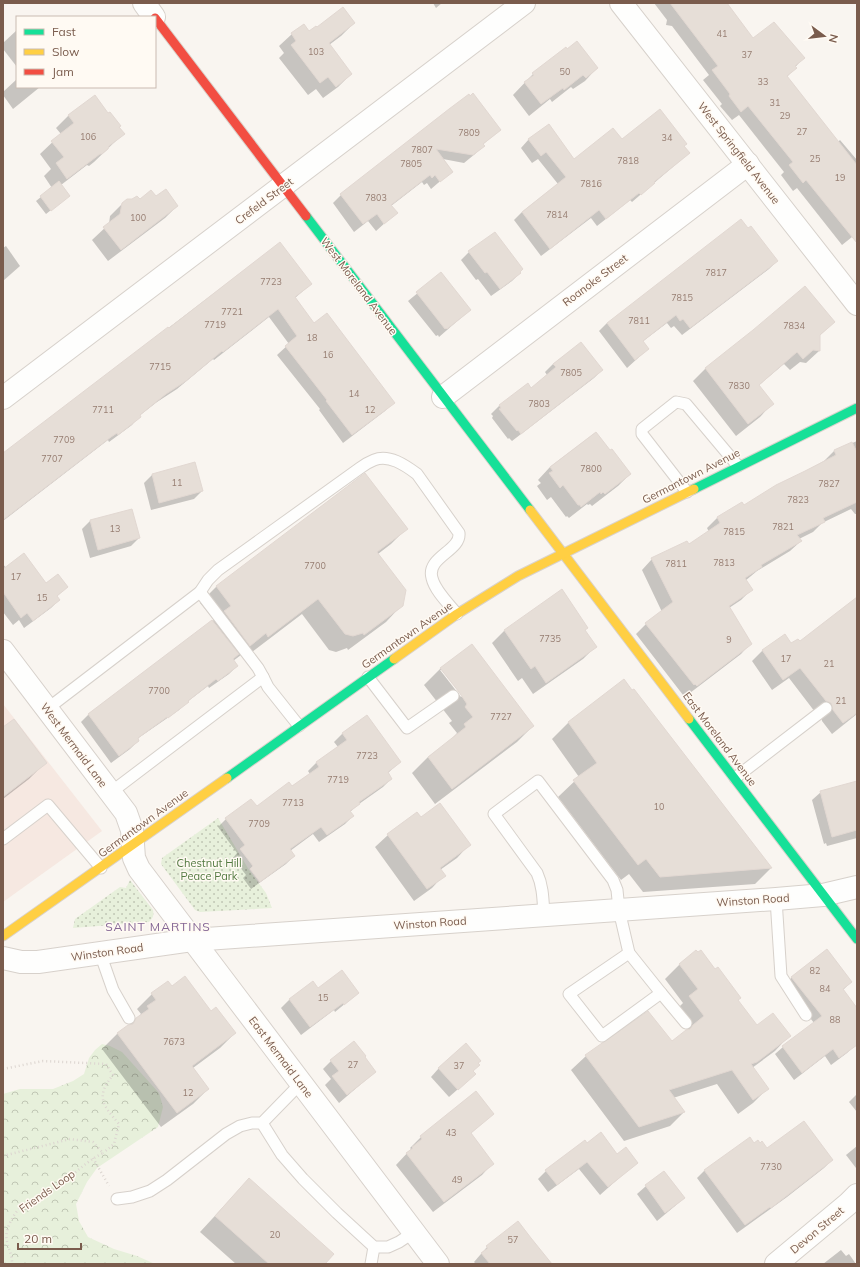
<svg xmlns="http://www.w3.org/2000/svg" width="860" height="1267" font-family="Mulish,sans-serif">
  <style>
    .commercial { fill: #f6e8e1 }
    .forest { fill: url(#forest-crowns) }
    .park { fill: url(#park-dots) }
    .shadow { fill: #0003; fill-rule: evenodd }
    .building { fill: #e6ded7; stroke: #e2d8d2 }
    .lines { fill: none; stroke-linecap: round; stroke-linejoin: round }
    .lane-casing { stroke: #d7d1cb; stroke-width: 13 }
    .street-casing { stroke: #d7d1cb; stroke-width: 24 }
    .fast-casing { stroke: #d9d2cb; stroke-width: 11 }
    .slow-casing { stroke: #d9d2cb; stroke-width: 11 }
    .jam-casing { stroke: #d9d2cb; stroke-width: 11 }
    .path { stroke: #dcd5d0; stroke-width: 2.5; stroke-dasharray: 1 3; stroke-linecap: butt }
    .lane { stroke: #fefefd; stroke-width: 11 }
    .street { stroke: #fefefd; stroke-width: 22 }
    .fast { stroke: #16e098; stroke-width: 9 }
    .slow { stroke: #ffcf43; stroke-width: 9 }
    .jam { stroke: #f24e42; stroke-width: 9 }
    .labels { text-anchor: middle; stroke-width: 3; stroke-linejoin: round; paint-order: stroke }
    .number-label { font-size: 9px; fill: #977e72 }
    .street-label { font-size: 11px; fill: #7a5c4d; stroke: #fffaf3 }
    .park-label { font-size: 11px; fill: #537a41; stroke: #fffaf3 }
    .neighbourhood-label { font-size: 12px; letter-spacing: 1px; fill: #846695; stroke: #fffaf3 }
  </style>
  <defs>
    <pattern id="forest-crowns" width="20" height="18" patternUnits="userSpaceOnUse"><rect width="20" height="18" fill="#e7f0db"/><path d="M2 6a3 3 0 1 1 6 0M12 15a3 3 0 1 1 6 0" fill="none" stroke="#c0c6b4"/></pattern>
    <pattern id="park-dots" width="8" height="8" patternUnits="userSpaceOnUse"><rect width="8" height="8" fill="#e7f0db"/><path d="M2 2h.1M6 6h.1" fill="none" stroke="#c0c6b4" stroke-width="1.8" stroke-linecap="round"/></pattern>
  </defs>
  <rect width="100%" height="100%" fill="#f9f5f0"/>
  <path class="commercial" d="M 3,704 L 102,831 L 3,902 Z"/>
  <path class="forest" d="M 102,1044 L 110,1046 L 122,1052 L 159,1093 L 163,1107 L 158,1127 L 97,1168 L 87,1182 L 76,1204 L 79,1221 L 88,1237 L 114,1249 L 137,1256 L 155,1264 L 3,1264 L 3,1094 L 20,1089 L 53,1089 L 73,1081 L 84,1074 L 89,1058 L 95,1050 Z"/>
  <g class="park">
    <path d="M 218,818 L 249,870 L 266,893 L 272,908 L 200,912 L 195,910 L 161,864 L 162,858 Z"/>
    <path d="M 130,880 L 153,910 C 154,916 153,918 149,922 L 73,928 L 75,919 L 120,887 L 126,888 Z"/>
  </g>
  <g class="shadow">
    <path d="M 433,3 L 442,3 L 436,8 Z"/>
    <path d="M 654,3 L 726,3 L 753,40 L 803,58 L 787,77 L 838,142 L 840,140 L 857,160 L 857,233 L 842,245 L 797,188 L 793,191 L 781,175 L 784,172 L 739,115 L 732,120 L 720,106 L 722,104 L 703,80 L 709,75 L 672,26 L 666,25 L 667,20 Z"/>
    <path d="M 354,23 L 341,36 L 329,45 L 351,74 L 338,87 L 323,98 L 316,89 L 308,95 L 279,58 L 284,53 L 279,46 L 292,34 L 303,25 L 309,32 L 316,28 Z"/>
    <path d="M 17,30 L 17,67 L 3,49 L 3,43 Z"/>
    <path d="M 597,68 L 585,81 L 573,89 L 571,87 L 552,102 L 550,99 L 529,116 L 513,95 L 533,74 Z"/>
    <path d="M 17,79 L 17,87 L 40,87 L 13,109 L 3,95 L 3,92 Z"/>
    <path d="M 94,97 L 123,134 L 94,162 L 89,166 L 87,165 L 61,185 L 65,199 L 46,214 L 36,201 L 52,188 L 44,176 L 51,169 L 40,154 L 61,134 L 56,128 L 68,116 Z"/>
    <path d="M 450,110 L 500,130 L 482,145 L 483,146 L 475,154 L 464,163 L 443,159 L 452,171 L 431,189 L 427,183 L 424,185 L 422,182 L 391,206 L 396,213 L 376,231 L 368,221 L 354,232 L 333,203 L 341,195 Z"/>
    <path d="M 529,139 L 574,160 L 622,140 L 683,146 L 689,153 L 632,202 L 630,200 L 597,226 L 591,218 L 541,256 L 514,220 L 522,212 L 558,184 L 538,159 L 532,163 L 521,148 Z"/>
    <path d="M 156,198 L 177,206 L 165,218 L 108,261 L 92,240 L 109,224 L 110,216 L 123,203 Z"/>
    <path d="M 280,243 L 311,284 L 295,298 L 314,325 L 393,403 L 385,411 L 343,443 L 319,410 L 320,409 L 277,355 L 289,344 L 269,317 L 214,360 L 213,359 L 177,389 L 157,402 L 139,416 L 132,425 L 109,442 L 108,440 L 3,521 L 3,454 Z"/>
    <path d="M 6,246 L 20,266 L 3,281 L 3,248 Z"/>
    <path d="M 469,252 L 520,273 L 512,281 L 491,296 L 478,279 L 476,280 L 461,260 Z"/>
    <path d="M 777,261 L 769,269 L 682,335 L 674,326 L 671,328 L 667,323 L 642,342 L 648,349 L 627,368 L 599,331 L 607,323 Z"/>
    <path d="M 441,274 L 470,310 L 439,337 L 438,335 L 436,336 L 408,301 Z"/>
    <path d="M 834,322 L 819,336 L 819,351 L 806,363 L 800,362 L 790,370 L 784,364 L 758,386 L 772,404 L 760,417 L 736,436 L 693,381 L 705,369 Z"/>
    <path d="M 581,343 L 602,370 L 594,378 L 512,441 L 509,438 L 508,439 L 492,418 L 493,416 L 491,414 L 499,406 L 527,384 L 531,389 L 547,375 L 545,372 L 553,364 Z"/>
    <path d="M 595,433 L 630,474 L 618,486 L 592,506 L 590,504 L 588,505 L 587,504 L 569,518 L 567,516 L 566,517 L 551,497 L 547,500 L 537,486 L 541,483 L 538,480 L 550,467 Z"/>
    <path d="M 857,441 L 857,514 L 855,514 L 851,509 L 822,523 L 813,532 L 799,539 L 801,541 L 790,551 L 757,571 L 745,581 L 751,590 L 741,600 L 729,608 L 751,643 L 741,654 L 686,696 L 685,694 L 683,695 L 636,634 L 646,624 L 662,612 L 642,570 L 652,559 L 688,545 L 709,532 L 707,528 L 717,518 L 742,503 L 744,506 L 824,461 L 834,451 Z"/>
    <path d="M 365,474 L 407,528 L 391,544 L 378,554 L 402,605 L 386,622 L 348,650 L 347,648 L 336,652 L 329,650 L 302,614 L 252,652 L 249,649 L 233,661 L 237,666 L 229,674 L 209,688 L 208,686 L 187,702 L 179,710 L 137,739 L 138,741 L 130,749 L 111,763 L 81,722 L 89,714 L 214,620 L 200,603 L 216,587 Z"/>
    <path d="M 152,475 L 202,491 L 194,499 L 151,510 L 144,483 Z"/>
    <path d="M 131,510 L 139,538 L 131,546 L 90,558 L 82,529 L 90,521 Z"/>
    <path d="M 3,564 L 6,568 L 46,584 L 66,587 L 56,597 L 59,600 L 51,608 L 24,628 L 19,620 L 13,625 L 3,612 Z"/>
    <path d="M 561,591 L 584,631 L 595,647 L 583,659 L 533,694 L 522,678 L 518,681 L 492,643 L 504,631 Z"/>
    <path d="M 857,627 L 857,714 L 832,734 L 822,721 L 821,714 L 815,712 L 789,678 L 772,690 L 752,661 L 763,650 L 791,645 Z"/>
    <path d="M 472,645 L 533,726 L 517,742 L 435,804 L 412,773 L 428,757 L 449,742 L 457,733 L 449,723 L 452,721 L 424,685 L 440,669 ZM 440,670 L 442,670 L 463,696 L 461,697 Z"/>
    <path d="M 623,681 L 771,868 L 755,884 L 643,892 L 629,874 L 621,880 L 558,797 L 579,777 L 552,739 L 568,723 Z"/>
    <path d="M 367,716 L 400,762 L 388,773 L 391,779 L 383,787 L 359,804 L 350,812 L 353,816 L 345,824 L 319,842 L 313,834 L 290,851 L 294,856 L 286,864 L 251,889 L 243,878 L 246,875 L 233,858 L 237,853 L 218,827 L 226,819 L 256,807 L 291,787 L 310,774 L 308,771 L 316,763 L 338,747 L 334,742 L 342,734 Z"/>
    <path d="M 3,729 L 45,763 L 29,779 L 3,799 Z"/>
    <path d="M 857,782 L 857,838 L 827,846 L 826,843 L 824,844 L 812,800 L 821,792 Z"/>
    <path d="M 417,813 L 421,818 L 469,845 L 457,858 L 440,870 L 444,875 L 432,888 L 414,901 L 375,847 L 388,835 Z"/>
    <path d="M 680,964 L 757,1026 L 789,1036 L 775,1051 L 752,1068 L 767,1089 L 753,1103 L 738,1114 L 717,1084 L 673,1098 L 684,1112 L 670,1126 L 624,1141 L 571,1070 L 586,1056 L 672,1042 L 689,1030 L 675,1011 L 683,1003 L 665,979 Z"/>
    <path d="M 792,977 L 851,982 L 843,990 L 857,1010 L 857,1040 L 855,1045 L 847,1053 L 831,1065 L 825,1056 L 794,1080 L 775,1054 L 783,1047 L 814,1023 L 785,985 Z"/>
    <path d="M 313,983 L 318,989 L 358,993 L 335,1012 L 334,1010 L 301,1035 L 281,1008 L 289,1000 Z"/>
    <path d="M 172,988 L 211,1012 L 235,1033 L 220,1048 L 193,1068 L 208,1089 L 193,1104 L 161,1127 L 102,1049 L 117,1034 L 133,1023 L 141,1014 L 137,1009 L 152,994 Z"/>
    <path d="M 331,1061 L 375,1072 L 339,1103 L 325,1085 L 331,1079 L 323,1069 Z"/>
    <path d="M 439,1068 L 472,1071 L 466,1082 L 449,1097 L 431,1077 Z"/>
    <path d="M 857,1094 L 857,1112 L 849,1102 Z"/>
    <path d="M 492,1114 L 470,1134 L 492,1164 L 482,1175 L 433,1212 L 396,1165 L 411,1149 L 410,1148 L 421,1137 Z"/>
    <path d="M 587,1144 L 637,1162 L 600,1195 L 579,1169 L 548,1192 L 538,1179 L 546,1171 Z"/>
    <path d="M 753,1144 L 767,1150 L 832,1160 L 824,1168 L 787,1197 L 737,1233 L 697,1178 L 705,1170 Z"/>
    <path d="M 857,1146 L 857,1167 L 856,1168 L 846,1155 Z"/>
    <path d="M 664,1172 L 684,1198 L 675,1206 L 657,1221 L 637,1194 L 646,1186 Z"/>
    <path d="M 249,1179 L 324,1264 L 236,1264 L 200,1232 Z"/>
    <path d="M 487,1247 L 551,1264 L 476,1264 L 474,1262 Z"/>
    <path d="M 841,1250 L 846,1256 L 849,1254 L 856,1264 L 823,1264 Z"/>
  </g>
  <g class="building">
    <path d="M 670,3 L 727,3 L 753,38 L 774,22 L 805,58 L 795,66 L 797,68 L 787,76 L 857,165 L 857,243 L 806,180 L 803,183 L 789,165 L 793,162 L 748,106 L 741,112 L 729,96 L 730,94 L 712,70 L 718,66 Z"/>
    <path d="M 343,7 L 355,23 L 329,43 L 352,74 L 336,87 L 328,77 L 320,83 L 291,45 L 296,41 L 291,33 L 304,24 L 309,31 L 316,26 L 317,27 Z"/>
    <path d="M 577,41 L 598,68 L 586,78 L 583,75 L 564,90 L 563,88 L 541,104 L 524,82 L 534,75 L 532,73 L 566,47 L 567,49 Z"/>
    <path d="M 473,93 L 501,130 L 483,144 L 485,146 L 473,155 L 436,149 L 453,172 L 440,182 L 435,175 L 432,178 L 430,175 L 391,205 L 398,213 L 384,224 L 377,214 L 363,224 L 340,194 L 449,109 L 469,94 L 470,96 Z"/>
    <path d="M 95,95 L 108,113 L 110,112 L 121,126 L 119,127 L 125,134 L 109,146 L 108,149 L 102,154 L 100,154 L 67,179 L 56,163 L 64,157 L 51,141 L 74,123 L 68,115 Z"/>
    <path d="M 660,109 L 687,144 L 684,146 L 690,153 L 654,182 L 655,183 L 641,195 L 639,193 L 606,219 L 599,210 L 550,249 L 522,212 L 566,177 L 546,152 L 541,156 L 528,139 L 549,124 L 574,159 L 613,128 L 622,139 Z"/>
    <path d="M 59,181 L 70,196 L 51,211 L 40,196 Z"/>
    <path d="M 166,189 L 178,206 L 121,250 L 103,227 L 120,214 L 122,203 L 127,199 L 132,199 L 137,196 L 140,199 L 151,190 L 156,196 Z"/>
    <path d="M 741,219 L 748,228 L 751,226 L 778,261 L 690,328 L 683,319 L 680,321 L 676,315 L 643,341 L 649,349 L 635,360 L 607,323 Z"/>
    <path d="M 495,232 L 523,269 L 520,272 L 521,273 L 500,289 L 487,272 L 485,273 L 468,251 Z"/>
    <path d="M 280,242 L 312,284 L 295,297 L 314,323 L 327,313 L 395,403 L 352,435 L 326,401 L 327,400 L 285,346 L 297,336 L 278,309 L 223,352 L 222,351 L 186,381 L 166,394 L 140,415 L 141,417 L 118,435 L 117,433 L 111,437 L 3,520 L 3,453 L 168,327 L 169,328 Z"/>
    <path d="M 441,272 L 471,310 L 447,329 L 446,328 L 445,329 L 416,292 Z"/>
    <path d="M 805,286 L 835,322 L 820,335 L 820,351 L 813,350 L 803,359 L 797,352 L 759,385 L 774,404 L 748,424 L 705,368 L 753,330 Z"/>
    <path d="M 581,342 L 603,370 L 521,434 L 518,430 L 517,431 L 499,409 L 501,408 L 499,405 L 528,383 L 531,388 L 556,367 L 553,364 Z"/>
    <path d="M 596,432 L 610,450 L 612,449 L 631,474 L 605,494 L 603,492 L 601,494 L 600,492 L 581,507 L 580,505 L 578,505 L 563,485 L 560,488 L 549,473 L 553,471 L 550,467 Z"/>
    <path d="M 852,442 L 857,452 L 857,502 L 823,518 L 825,522 L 797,535 L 802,541 L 761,565 L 762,567 L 745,578 L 753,590 L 729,606 L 752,644 L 697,686 L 695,684 L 694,685 L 645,623 L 673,602 L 651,558 L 687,541 L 689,544 L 720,523 L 717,517 L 742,502 L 744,505 L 776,485 L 805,471 L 836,455 L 834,450 Z"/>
    <path d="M 195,462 L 203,491 L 159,503 L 152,474 Z"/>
    <path d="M 365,473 L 408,529 L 377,552 L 406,590 L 403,606 L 364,635 L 363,633 L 353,636 L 345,634 L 318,599 L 268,637 L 266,633 L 250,646 L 224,611 L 231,606 L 216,586 Z"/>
    <path d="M 132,509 L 140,538 L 98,550 L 90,520 Z"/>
    <path d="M 24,553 L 46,583 L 58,574 L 68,587 L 57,596 L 60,600 L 33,621 L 27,613 L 21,618 L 3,592 L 3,569 Z"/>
    <path d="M 562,589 L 588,628 L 585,630 L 597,647 L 546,683 L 535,666 L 531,669 L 504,630 Z"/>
    <path d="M 857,597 L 857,713 L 843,723 L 833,710 L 831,703 L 826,701 L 800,668 L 783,680 L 762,650 L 785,634 L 791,643 L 798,639 L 800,641 Z"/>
    <path d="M 212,620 L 239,654 L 233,659 L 238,666 L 218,681 L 216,679 L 188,701 L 189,702 L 168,718 L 167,717 L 138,738 L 139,741 L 119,756 L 88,714 Z"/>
    <path d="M 472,644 L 534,726 L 452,789 L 428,757 L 466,727 L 464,724 L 473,717 L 465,707 L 467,704 L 459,692 L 440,668 Z"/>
    <path d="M 624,679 L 632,690 L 634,689 L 772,868 L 660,877 L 646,859 L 638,865 L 573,780 L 597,763 L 568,722 Z"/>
    <path d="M 367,715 L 401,762 L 388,772 L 392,779 L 359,802 L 360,804 L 350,811 L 354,816 L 327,835 L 321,827 L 290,849 L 295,856 L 260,882 L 250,869 L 253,866 L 240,849 L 245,845 L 225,818 L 251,799 L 257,806 L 289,782 L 292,786 L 319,767 L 316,762 L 347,740 L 342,733 Z"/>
    <path d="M 14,719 L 47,763 L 3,797 L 3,727 Z"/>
    <path d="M 857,781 L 857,830 L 832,837 L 820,791 Z"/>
    <path d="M 440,803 L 471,845 L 440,868 L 446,876 L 427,889 L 387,834 L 417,812 L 421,817 Z"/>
    <path d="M 827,949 L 852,982 L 843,989 L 857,1008 L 857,1045 L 839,1058 L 833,1049 L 802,1073 L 782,1046 L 822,1016 L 791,977 Z"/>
    <path d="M 696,950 L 698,952 L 701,950 L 715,969 L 718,967 L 741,998 L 738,1000 L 757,1025 L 773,1013 L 791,1036 L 757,1062 L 751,1064 L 769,1089 L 753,1100 L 732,1070 L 669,1090 L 685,1112 L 639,1127 L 585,1055 L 648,1011 L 672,1041 L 686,1030 L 690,1029 L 693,1025 L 704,1016 L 689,996 L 698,989 L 679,964 Z"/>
    <path d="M 342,970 L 359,993 L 344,1005 L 343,1003 L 310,1027 L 289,999 L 313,981 L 318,988 Z"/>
    <path d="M 185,976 L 211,1011 L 216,1007 L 236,1033 L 192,1066 L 209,1089 L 177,1113 L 117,1033 L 128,1025 L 133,1024 L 136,1018 L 149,1009 L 147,1006 L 156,1000 L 151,993 L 168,981 L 172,986 Z"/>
    <path d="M 354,1041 L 366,1056 L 365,1057 L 376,1072 L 347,1095 L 332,1076 L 339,1071 L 330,1060 Z"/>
    <path d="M 466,1043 L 481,1061 L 478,1063 L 480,1065 L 473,1071 L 476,1074 L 458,1090 L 438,1068 Z"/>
    <path d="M 476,1091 L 494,1114 L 471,1133 L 494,1164 L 444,1202 L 406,1153 L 413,1148 L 412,1147 L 422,1139 L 420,1136 Z"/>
    <path d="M 804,1121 L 833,1160 L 771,1208 L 770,1207 L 745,1225 L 704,1170 L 750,1137 L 754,1143 L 758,1140 L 760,1143 L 762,1141 L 767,1148 Z"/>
    <path d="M 601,1132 L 617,1154 L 626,1147 L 638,1163 L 608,1187 L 587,1162 L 557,1185 L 545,1170 L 585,1140 L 587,1143 Z"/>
    <path d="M 664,1171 L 685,1198 L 665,1213 L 645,1185 Z"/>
    <path d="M 249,1178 L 334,1254 L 325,1264 L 269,1264 L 215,1216 Z"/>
    <path d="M 518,1221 L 531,1238 L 552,1264 L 490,1264 L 481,1253 L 488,1248 L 486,1246 Z"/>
  </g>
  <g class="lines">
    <defs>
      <g id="lane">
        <path d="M 687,492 L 642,434 L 642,429 L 676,402 L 686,404 L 738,466"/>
        <path d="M 200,592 L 208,580 L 218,570 L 360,468 C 364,465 369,462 374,460 C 389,454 405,465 417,474 L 459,533 C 461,551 426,557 432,578 C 435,591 449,604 457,614"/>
        <path d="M 368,677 L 407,728 L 453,696"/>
        <path d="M 47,709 L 200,592 L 258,668 L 263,677"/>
        <path d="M 735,778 L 826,708"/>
        <path d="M 110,793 L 263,677 L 268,687 L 299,726"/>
        <path d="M 3,839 L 48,805 L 101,868"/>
        <path d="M 776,899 L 781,976 L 806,1015"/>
        <path d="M 544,915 C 543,900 543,886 537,873 L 494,814 L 538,781 L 613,880 L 617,890 L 619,910 L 629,953"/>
        <path d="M 100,953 L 113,990 L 129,1018"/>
        <path d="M 629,953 L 661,993 L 602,1036 L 569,994 Z"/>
        <path d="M 661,993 L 686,1023"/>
        <path d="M 262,1123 L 282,1155 L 303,1179 L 337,1213 L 374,1247 L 388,1247 L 399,1242 L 414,1232"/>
        <path d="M 117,1199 L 132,1197 L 150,1191 L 167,1180 L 226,1134 L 240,1126 L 252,1123 L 262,1123 L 301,1083"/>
        <path d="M 371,1264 L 374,1247"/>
      </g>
      <g id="street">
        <path d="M 144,3 L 154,17"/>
        <path d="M 621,3 L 857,304"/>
        <path d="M 443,397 L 748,164"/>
        <path d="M 3,398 L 524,3"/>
        <path d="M 3,651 L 126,813 L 132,830 L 134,858 L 139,869 L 438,1264"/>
        <path d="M 3,958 L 21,962 L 38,962 L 192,940 L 776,899 L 823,895 L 857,887"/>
        <path d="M 776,1264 L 848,1204 L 857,1195"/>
      </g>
      <g id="fast">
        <path d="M 306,216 L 530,510"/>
        <path d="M 694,489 L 857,408"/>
        <path d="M 689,719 L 857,939"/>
        <path d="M 227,778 L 394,659"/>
      </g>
      <g id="slow">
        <path d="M 530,510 L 689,719"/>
        <path d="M 394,659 L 457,614 L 518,576 L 694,489"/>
        <path d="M 3,936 L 227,778"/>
      </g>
      <path id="jam" d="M 155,18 L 306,216"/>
    </defs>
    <use href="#lane" class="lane-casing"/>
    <use href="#street" class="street-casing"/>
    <use href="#fast" class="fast-casing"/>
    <use href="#slow" class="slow-casing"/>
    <use href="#jam" class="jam-casing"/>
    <g class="path">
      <path d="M 3,1069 L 43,1061 L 106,1064 L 113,1075 C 95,1097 103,1105 119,1124 L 114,1144 L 103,1153"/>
      <path d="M 3,1156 L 70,1139 L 93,1142 L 103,1153 C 85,1162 74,1175 58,1186 C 47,1194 31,1198 21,1207 C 15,1212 9,1223 7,1231 C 4,1243 13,1253 12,1264"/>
      <path d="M 93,1158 L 109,1186"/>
    </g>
    <use href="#lane" class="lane"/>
    <use href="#street" class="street"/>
    <use href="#fast" class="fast"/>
    <use href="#slow" class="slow"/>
    <use href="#jam" class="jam"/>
  </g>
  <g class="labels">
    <g class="number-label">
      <text x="722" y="37">41</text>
      <text x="316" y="55">103</text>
      <text x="747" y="58">37</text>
      <text x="565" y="75">50</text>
      <text x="763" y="85">33</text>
      <text x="775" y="106">31</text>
      <text x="785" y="119">29</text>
      <text x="802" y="135">27</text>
      <text x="469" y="136">7809</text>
      <text x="88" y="140">106</text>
      <text x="667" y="141">34</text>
      <text x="422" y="153">7807</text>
      <text x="815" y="162">25</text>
      <text x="628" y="164">7818</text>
      <text x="411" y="167">7805</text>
      <text x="840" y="181">19</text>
      <text x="591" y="187">7816</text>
      <text x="376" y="201">7803</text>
      <text x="557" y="218">7814</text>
      <text x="138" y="221">100</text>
      <text x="716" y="276">7817</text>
      <text x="271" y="285">7723</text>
      <text x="682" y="301">7815</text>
      <text x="232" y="315">7721</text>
      <text x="639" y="324">7811</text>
      <text x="215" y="328">7719</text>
      <text x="794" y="329">7834</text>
      <text x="312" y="341">18</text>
      <text x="328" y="358">16</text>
      <text x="160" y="370">7715</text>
      <text x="571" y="376">7805</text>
      <text x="739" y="389">7830</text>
      <text x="354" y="397">14</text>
      <text x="539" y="407">7803</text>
      <text x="103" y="413">7711</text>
      <text x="370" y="413">12</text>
      <text x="64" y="443">7709</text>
      <text x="52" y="462">7707</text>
      <text x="591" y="472">7800</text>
      <text x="177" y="486">11</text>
      <text x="829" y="487">7827</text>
      <text x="798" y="503">7823</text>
      <text x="783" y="530">7821</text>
      <text x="115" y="532">13</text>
      <text x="734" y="535">7815</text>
      <text x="724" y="566">7813</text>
      <text x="676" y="567">7811</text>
      <text x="315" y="569">7700</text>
      <text x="16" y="580">17</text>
      <text x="42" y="601">15</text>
      <text x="550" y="642">7735</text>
      <text x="729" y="643">9</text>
      <text x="786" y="662">17</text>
      <text x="829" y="667">21</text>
      <text x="159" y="694">7700</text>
      <text x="841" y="704">21</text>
      <text x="501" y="720">7727</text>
      <text x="367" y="759">7723</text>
      <text x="338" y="783">7719</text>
      <text x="293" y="806">7713</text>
      <text x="659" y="810">10</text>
      <text x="259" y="827">7709</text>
      <text x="815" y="974">82</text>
      <text x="825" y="992">84</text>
      <text x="323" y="1001">15</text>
      <text x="835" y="1023">88</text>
      <text x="174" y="1045">7673</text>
      <text x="353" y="1068">27</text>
      <text x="459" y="1069">37</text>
      <text x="188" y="1096">12</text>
      <text x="451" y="1136">43</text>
      <text x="771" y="1170">7730</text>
      <text x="457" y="1183">49</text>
      <text x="275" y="1238">20</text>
      <text x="513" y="1243">57</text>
    </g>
    <g class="street-label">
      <text transform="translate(739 153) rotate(52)" y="4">West Springfield Avenue</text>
      <text transform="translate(264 201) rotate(-37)" y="4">Crefeld Street</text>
      <text transform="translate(595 280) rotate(-37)" y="4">Roanoke Street</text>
      <text transform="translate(359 286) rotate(53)" y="4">West Moreland Avenue</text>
      <text transform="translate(691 476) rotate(-27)" y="4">Germantown Avenue</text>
      <text transform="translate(407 635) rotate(-35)" y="4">Germantown Avenue</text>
      <text transform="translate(720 739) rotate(53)" y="4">East Moreland Avenue</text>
      <text transform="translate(74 745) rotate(53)" y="4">West Mermaid Lane</text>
      <text transform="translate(143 823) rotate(-36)" y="4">Germantown Avenue</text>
      <text transform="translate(753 900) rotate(-4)" y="4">Winston Road</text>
      <text transform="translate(430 923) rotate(-4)" y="4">Winston Road</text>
      <text transform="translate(107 952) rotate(-8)" y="4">Winston Road</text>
      <text transform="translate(281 1057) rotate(53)" y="4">East Mermaid Lane</text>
      <text transform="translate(47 1191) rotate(-35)" y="4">Friends Loop</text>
      <text transform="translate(817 1230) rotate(-40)" y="4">Devon Street</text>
    </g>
    <g class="park-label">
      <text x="209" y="867">Chestnut Hill<tspan x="209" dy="13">Peace Park</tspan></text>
    </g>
    <g class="neighbourhood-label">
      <text x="158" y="931">SAINT MARTINS</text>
    </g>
  </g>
  <rect width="860" height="1267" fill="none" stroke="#7a5c4d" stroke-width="8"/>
  <rect x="16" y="16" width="140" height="72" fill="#fffaf3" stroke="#cabbb1"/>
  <rect x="24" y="29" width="20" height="6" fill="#16e098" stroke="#cabbb1"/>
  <text x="52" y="36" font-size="12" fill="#7a5c4d">Fast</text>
  <rect x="24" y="49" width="20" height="6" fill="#ffcf43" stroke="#cabbb1"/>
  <text x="52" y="56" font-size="12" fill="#7a5c4d">Slow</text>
  <rect x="24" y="69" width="20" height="6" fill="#f24e42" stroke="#cabbb1"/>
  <text x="52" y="76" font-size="12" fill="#7a5c4d">Jam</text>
  <g transform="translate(824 36) rotate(105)" stroke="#fffaf3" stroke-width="3" paint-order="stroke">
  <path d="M0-3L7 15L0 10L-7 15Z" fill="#7a5c4d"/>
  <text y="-6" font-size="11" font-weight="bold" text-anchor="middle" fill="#7a5c4d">N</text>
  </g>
  <path d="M18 1243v6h63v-6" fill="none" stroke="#7a5c4d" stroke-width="2"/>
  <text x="24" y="1243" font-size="12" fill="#7a5c4d" stroke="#fffaf3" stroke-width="3" paint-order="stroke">20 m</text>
</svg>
